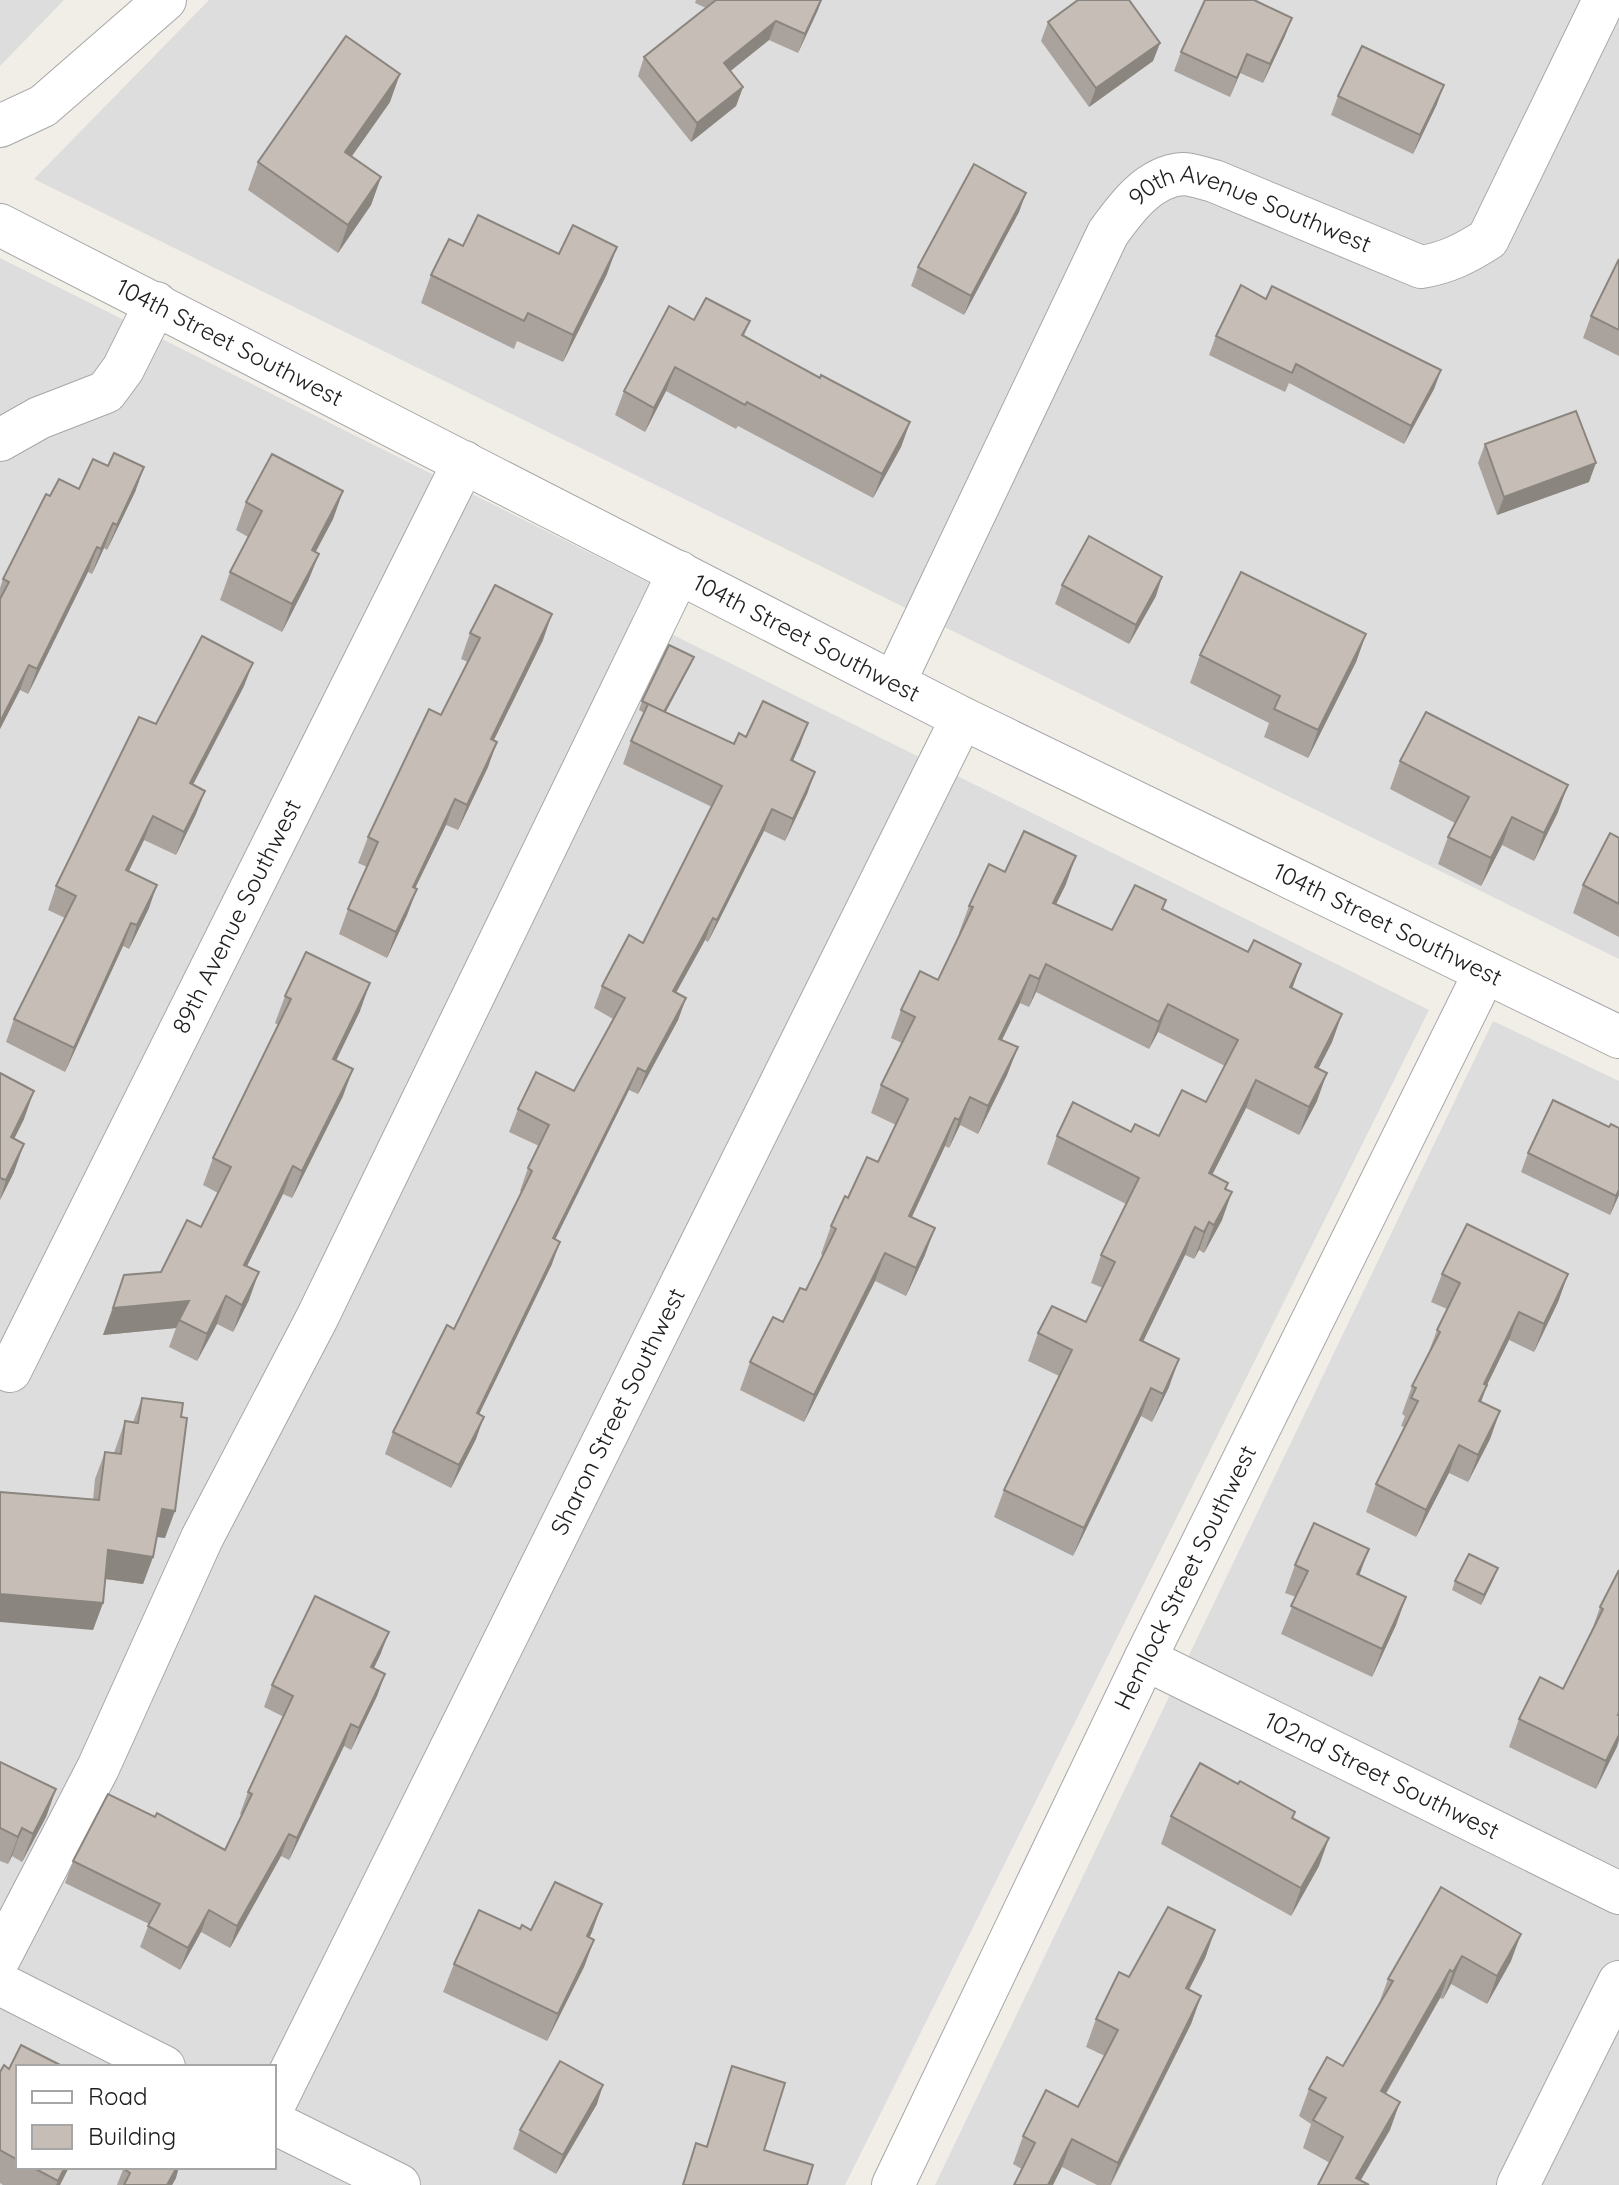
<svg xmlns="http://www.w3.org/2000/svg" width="1619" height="2185" font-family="Quicksand,sans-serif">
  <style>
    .residential { fill: #dedddd; fill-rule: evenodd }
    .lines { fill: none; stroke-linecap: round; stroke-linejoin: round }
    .minor-casing { stroke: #a7a7a7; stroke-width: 44 }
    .minor { stroke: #fff; stroke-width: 42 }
    .wall { fill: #aaa39d }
    .shaded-wall { fill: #8b857f }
    .building { fill: #c6beb6; stroke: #8b857f; stroke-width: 2 }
    .labels { text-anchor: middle; stroke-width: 7; stroke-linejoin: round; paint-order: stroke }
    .street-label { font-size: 24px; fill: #202020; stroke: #fff }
  </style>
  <rect width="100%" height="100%" fill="#f1eee7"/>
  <g class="residential">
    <path d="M 0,0 L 64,0 L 0,66 Z"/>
    <path d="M 209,0 L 1619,0 L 1619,959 L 34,179 Z"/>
    <path d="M 0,258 L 650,583 L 633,615 L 1429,1010 L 845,2185 L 0,2185 ZM 18,2067 L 274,2067 L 274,2167 L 18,2167 Z"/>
    <path d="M 1493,1021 L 1619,1081 L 1619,2185 L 935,2185 Z"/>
  </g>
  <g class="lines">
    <defs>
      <g id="minor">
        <path d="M 0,126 L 43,106 L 165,0"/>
        <path id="s1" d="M 0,225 L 962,718 L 1619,1037"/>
        <path d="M 0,440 L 39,418 L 106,392 L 123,369 L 156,303"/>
        <path id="s2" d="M 894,683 L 1108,233 C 1126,208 1149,176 1183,174 C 1192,174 1205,179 1214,181 L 1421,267 C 1447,263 1466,253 1488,239 L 1604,0"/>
        <path id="s3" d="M 10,1371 L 464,462"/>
        <path id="s4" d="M 1145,1659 L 1619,1893"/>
        <path d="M 0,1957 L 98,1768 L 202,1538 L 317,1318 L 679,572"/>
        <path d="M 0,1984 L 164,2067"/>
        <path id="s5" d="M 274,2105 L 962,718"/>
        <path d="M 274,2123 L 399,2185"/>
        <path id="s6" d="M 893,2185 L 1145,1659 L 1485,972"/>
        <path d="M 1518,2185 L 1619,1982"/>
      </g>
    </defs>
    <use href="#minor" class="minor-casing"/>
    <use href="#minor" class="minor"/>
  </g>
  <g class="wall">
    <path d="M 696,0 L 822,0 L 798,53 L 769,40 L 730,71 L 743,87 L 736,106 L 691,142 L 638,76 L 644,57 L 706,8 L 695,3 Z"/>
    <path d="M 1048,22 L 1160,43 L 1153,61 L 1089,107 L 1041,41 Z"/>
    <path d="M 1285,36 L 1263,83 L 1240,73 L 1230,97 L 1174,71 L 1181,52 Z"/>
    <path d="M 1338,96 L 1437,104 L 1413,154 L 1331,115 Z"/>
    <path d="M 390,102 L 352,156 L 381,177 L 371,205 L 338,253 L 248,190 L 258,162 Z"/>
    <path d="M 1019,212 L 964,315 L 911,286 L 918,267 Z"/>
    <path d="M 463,246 L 559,254 L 607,274 L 563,362 L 517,341 L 514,349 L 421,303 L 431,275 Z"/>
    <path d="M 1619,259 L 1619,356 L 1583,338 L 1591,316 Z"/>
    <path d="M 1266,299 L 1441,370 L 1434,389 L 1404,444 L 1289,383 L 1285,392 L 1209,355 L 1216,336 Z"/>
    <path d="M 694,320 L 750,321 L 744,336 L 820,378 L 910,422 L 901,447 L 873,498 L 738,426 L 736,429 L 666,391 L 645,432 L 615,415 L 624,391 Z"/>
    <path d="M 1485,444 L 1589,482 L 1497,515 L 1478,463 Z"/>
    <path d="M 108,466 L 144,467 L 135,492 L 107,550 L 104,548 L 92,574 L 88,572 L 28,694 L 20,690 L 0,729 L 0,588 L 3,579 L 50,496 L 79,489 Z"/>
    <path d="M 343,491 L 333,519 L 315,552 L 319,554 L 308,581 L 282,632 L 220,600 L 230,572 L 248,537 L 236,530 L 246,502 Z"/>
    <path d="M 1062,585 L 1156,596 L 1129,644 L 1055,604 Z"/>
    <path d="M 470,633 L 543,640 L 494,740 L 488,767 L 458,830 L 446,825 L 415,888 L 417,889 L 407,915 L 387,958 L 339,934 L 348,909 L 367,867 L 358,863 L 368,837 L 441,715 L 468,662 L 461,659 Z"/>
    <path d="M 1366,634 L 1356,662 L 1308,758 L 1264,737 L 1269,723 L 1190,683 L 1200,655 Z"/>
    <path d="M 690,666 L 665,712 L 734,744 L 746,737 L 808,723 L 793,761 L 815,772 L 807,794 L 785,841 L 764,831 L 708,942 L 705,940 L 676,992 L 686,998 L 678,1020 L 638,1094 L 629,1090 L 555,1239 L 552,1264 L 479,1414 L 476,1439 L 451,1488 L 385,1454 L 393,1432 L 454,1329 L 522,1192 L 520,1191 L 528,1168 L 539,1146 L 509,1132 L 518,1109 L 574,1091 L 613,1019 L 594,1008 L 602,986 L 643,943 L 712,807 L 623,764 L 631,741 L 644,713 L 639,710 L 642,701 Z"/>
    <path d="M 244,686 L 193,785 L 205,791 L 196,814 L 176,855 L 144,840 L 129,871 L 149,908 L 129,949 L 123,946 L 65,1072 L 6,1042 L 14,1019 L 65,918 L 48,910 L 56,886 L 156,724 Z"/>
    <path d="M 1400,761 L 1558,812 L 1534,861 L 1502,845 L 1481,886 L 1438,864 L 1448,837 L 1455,823 L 1390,789 Z"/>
    <path d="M 1619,838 L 1619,937 L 1573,913 L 1583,885 Z"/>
    <path d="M 1005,872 L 1066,884 L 1056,904 L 1112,930 L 1163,909 L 1292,989 L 1342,1014 L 1332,1042 L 1318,1069 L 1317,1101 L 1299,1135 L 1246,1108 L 1212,1175 L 1226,1189 L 1222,1220 L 1204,1253 L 1199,1250 L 1194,1259 L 1185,1255 L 1143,1342 L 1169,1387 L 1152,1422 L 1141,1416 L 1073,1556 L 994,1517 L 1004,1490 L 1059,1376 L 1028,1361 L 1038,1333 L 1086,1322 L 1103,1288 L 1091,1283 L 1101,1255 L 1126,1204 L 1047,1164 L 1057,1136 L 1131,1132 L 1159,1136 L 1206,1102 L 1225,1066 L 1158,1032 L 1149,1049 L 1036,992 L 1029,1007 L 1020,1003 L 1002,1040 L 1018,1047 L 1007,1075 L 978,1134 L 960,1125 L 949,1148 L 945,1146 L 912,1217 L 925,1255 L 906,1296 L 875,1281 L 804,1422 L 740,1390 L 750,1362 L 783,1322 L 806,1290 L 823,1255 L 821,1254 L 831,1226 L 848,1198 L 878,1162 L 896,1125 L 871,1113 L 881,1085 L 902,1043 L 891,1038 L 901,1010 L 938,980 L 960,934 L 959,933 L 969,906 Z"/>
    <path d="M 285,996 L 360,1011 L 336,1061 L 343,1096 L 292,1198 L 283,1194 L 247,1266 L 249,1300 L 233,1332 L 217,1324 L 197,1361 L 169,1347 L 176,1328 L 103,1335 L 124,1275 L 161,1272 L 201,1227 L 218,1193 L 203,1185 L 213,1158 L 278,1025 L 275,1023 Z"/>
    <path d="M 0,1073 L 24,1119 L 14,1139 L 14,1172 L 0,1200 Z"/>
    <path d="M 1609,1127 L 1619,1128 L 1619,1195 L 1610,1215 L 1521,1172 L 1528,1153 Z"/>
    <path d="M 1442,1274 L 1568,1274 L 1558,1302 L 1534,1352 L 1509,1340 L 1487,1385 L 1481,1402 L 1500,1411 L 1490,1439 L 1468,1482 L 1449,1473 L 1416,1537 L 1366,1512 L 1376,1484 L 1404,1427 L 1401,1426 L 1405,1416 L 1402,1414 L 1412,1386 L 1428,1354 L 1437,1330 L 1447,1309 L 1431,1302 Z"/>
    <path d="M 142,1398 L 165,1538 L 156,1537 L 153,1557 L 143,1584 L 105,1579 L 103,1603 L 93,1630 L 93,1500 L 95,1479 L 105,1452 L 114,1453 L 125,1421 L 133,1422 Z"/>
    <path d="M 1295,1565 L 1360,1575 L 1406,1597 L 1396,1625 L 1372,1677 L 1281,1634 L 1296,1597 L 1285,1593 Z"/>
    <path d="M 1619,1570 L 1619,1740 L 1596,1789 L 1509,1747 L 1519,1719 L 1563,1689 L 1591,1633 L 1600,1607 Z"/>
    <path d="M 1494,1578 L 1481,1605 L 1452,1590 L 1455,1581 Z"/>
    <path d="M 381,1653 L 374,1668 L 385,1674 L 377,1696 L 351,1750 L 344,1746 L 289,1860 L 281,1856 L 230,1948 L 201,1932 L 180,1970 L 140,1947 L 149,1924 L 65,1883 L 73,1861 L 155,1817 L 225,1850 L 242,1815 L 240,1814 L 248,1792 L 284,1717 L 264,1707 L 272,1685 Z"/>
    <path d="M 0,1762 L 56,1789 L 46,1817 L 22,1862 L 12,1856 L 8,1864 L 0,1861 Z"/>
    <path d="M 1238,1784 L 1295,1812 L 1293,1818 L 1319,1866 L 1291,1916 L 1161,1844 L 1171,1816 Z"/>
    <path d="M 1441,1887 L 1511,1961 L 1487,2004 L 1451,1984 L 1443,1999 L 1440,1998 L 1386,2094 L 1390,2130 L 1330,2163 L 1303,2148 L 1311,2124 L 1299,2116 L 1309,2089 L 1343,2066 L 1378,2006 L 1388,1979 Z"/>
    <path d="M 520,1929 L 592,1932 L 589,1937 L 594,1940 L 584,1967 L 547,2041 L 443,1992 L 454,1964 Z"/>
    <path d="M 1215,1930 L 1205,1958 L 1189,1990 L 1201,1996 L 1191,2024 L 1111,2185 L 1097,2185 L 1062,2167 L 1022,2169 L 1013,2164 L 1023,2136 L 1078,2107 L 1105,2056 L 1086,2047 L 1096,2019 L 1129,1977 Z"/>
    <path d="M 732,2066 L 764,2150 L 807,2185 L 682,2185 L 696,2143 L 706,2146 Z"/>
    <path d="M 18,2067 L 18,2167 L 69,2167 L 60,2185 L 3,2185 L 0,2183 L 0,2072 Z"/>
    <path d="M 597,2104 L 556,2174 L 513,2149 L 520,2130 Z"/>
    <path d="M 124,2167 L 176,2178 L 172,2185 L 117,2185 Z"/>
  </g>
  <g class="shaded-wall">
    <path d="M 821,0 L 818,10 L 798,53 L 805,34 Z"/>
    <path d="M 1292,18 L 1285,36 L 1263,83 L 1270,64 Z"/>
    <path d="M 776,21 L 769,40 L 717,82 L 724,63 Z"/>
    <path d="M 1160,43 L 1153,61 L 1089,107 L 1096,88 Z"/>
    <path d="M 1247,54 L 1240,73 L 1230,97 L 1237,78 Z"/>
    <path d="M 400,74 L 390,102 L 335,180 L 345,152 Z"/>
    <path d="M 1444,85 L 1437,104 L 1413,154 L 1420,135 Z"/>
    <path d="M 743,87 L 736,106 L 691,142 L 697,123 Z"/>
    <path d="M 381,177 L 371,205 L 338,253 L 348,225 Z"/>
    <path d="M 1026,193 L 1019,212 L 964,315 L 971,296 Z"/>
    <path d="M 617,247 L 607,274 L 563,362 L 573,335 Z"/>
    <path d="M 675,367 L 666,391 L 645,432 L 654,408 Z"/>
    <path d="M 1441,370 L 1434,389 L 1404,444 L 1411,426 Z"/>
    <path d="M 910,422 L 901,447 L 873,498 L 882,474 Z"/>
    <path d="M 1596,463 L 1589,482 L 1497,515 L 1504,497 Z"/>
    <path d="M 144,467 L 135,492 L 107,550 L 117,525 Z"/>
    <path d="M 343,491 L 333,519 L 302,578 L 312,550 Z"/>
    <path d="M 113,523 L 104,548 L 92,574 L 101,549 Z"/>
    <path d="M 97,547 L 88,572 L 28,694 L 37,669 Z"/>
    <path d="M 319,554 L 308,581 L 282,632 L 292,604 Z"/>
    <path d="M 1162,577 L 1156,596 L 1129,644 L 1136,625 Z"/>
    <path d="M 552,614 L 543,640 L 482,764 L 491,739 Z"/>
    <path d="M 1366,634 L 1356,662 L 1308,758 L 1318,730 Z"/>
    <path d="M 694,657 L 690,666 L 660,723 L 663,713 Z"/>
    <path d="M 253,663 L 244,686 L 181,807 L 190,783 Z"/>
    <path d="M 29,665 L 20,690 L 0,729 L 0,722 Z"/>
    <path d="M 808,723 L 800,745 L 783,782 L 791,760 Z"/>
    <path d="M 497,742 L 488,767 L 458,830 L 467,805 Z"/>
    <path d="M 815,772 L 807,794 L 785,841 L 793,819 Z"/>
    <path d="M 1568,785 L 1558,812 L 1534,861 L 1544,833 Z"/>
    <path d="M 205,791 L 196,814 L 176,855 L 184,832 Z"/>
    <path d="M 455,799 L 446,825 L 403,913 L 413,887 Z"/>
    <path d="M 772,809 L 764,831 L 708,942 L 717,920 Z"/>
    <path d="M 153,816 L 144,840 L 118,893 L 126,870 Z"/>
    <path d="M 1512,817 L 1502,845 L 1481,886 L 1491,858 Z"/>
    <path d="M 1076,856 L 1066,884 L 1043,931 L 1053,903 Z"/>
    <path d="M 157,885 L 149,908 L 129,949 L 137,925 Z"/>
    <path d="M 417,889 L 407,915 L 387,958 L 396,932 Z"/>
    <path d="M 713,918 L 705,940 L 665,1013 L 673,991 Z"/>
    <path d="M 131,923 L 123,946 L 65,1072 L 74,1048 Z"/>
    <path d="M 1046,964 L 1036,992 L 1029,1007 L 1039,979 Z"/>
    <path d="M 1301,964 L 1291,992 L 1290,987 Z"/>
    <path d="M 1030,975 L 1020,1003 L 989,1066 L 999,1039 Z"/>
    <path d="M 370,983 L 360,1011 L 323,1087 L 333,1059 Z"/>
    <path d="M 686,998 L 678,1020 L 638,1094 L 646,1072 Z"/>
    <path d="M 1168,1004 L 1158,1032 L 1149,1049 L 1159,1022 Z"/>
    <path d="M 1342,1014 L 1332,1042 L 1305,1095 L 1315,1067 Z"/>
    <path d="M 1018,1047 L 1007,1075 L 978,1134 L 988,1106 Z"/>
    <path d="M 638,1068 L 629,1090 L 545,1260 L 553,1238 Z"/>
    <path d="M 353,1069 L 343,1096 L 292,1198 L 302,1171 Z"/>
    <path d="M 1327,1073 L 1317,1101 L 1299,1135 L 1309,1107 Z"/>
    <path d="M 1256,1080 L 1246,1108 L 1199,1201 L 1209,1173 Z"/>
    <path d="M 34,1091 L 24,1119 L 1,1165 L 11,1137 Z"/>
    <path d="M 970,1097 L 960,1125 L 949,1148 L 959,1120 Z"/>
    <path d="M 955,1118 L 945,1146 L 899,1244 L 909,1216 Z"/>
    <path d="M 24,1144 L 14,1172 L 0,1200 L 6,1180 Z"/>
    <path d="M 293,1166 L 283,1194 L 234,1292 L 244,1265 Z"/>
    <path d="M 1619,1190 L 1619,1195 L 1610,1215 L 1616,1196 Z"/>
    <path d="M 1232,1192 L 1222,1220 L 1204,1253 L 1214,1225 Z"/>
    <path d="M 1209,1222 L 1199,1250 L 1194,1259 L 1204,1232 Z"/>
    <path d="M 1195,1227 L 1185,1255 L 1130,1368 L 1140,1340 Z"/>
    <path d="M 935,1228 L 925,1255 L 906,1296 L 916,1268 Z"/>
    <path d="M 560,1242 L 552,1264 L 469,1435 L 477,1413 Z"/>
    <path d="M 885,1253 L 875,1281 L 804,1422 L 814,1395 Z"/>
    <path d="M 259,1272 L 249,1300 L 233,1332 L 242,1305 Z"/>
    <path d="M 1568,1274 L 1558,1302 L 1534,1352 L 1544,1324 Z"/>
    <path d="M 226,1296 L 217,1324 L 197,1361 L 207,1334 Z"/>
    <path d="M 189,1301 L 176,1328 L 103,1335 L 113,1308 Z"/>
    <path d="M 1519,1312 L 1509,1340 L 1486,1387 L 1487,1385 L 1477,1413 L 1469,1428 L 1484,1384 Z"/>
    <path d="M 1179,1359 L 1169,1387 L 1152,1422 L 1163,1394 Z"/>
    <path d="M 1151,1388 L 1141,1416 L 1073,1556 L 1084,1528 Z"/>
    <path d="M 1500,1411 L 1490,1439 L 1468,1482 L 1478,1455 Z"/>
    <path d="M 484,1417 L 476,1439 L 451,1488 L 459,1465 Z"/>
    <path d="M 1459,1445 L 1449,1473 L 1416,1537 L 1426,1510 Z"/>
    <path d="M 162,1509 L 175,1511 L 165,1538 L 152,1536 Z"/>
    <path d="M 1369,1549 L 1359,1576 L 1357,1574 Z"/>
    <path d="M 108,1550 L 153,1557 L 143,1584 L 98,1578 Z"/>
    <path d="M 1498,1568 L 1494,1578 L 1481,1605 L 1484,1595 Z"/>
    <path d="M 0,1594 L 103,1603 L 93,1630 L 0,1622 Z"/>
    <path d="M 1406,1597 L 1396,1625 L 1372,1677 L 1382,1649 Z"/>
    <path d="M 389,1632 L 381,1653 L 364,1689 L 371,1667 Z"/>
    <path d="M 385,1674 L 377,1696 L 351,1750 L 359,1728 Z"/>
    <path d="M 351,1724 L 344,1746 L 289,1860 L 297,1838 Z"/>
    <path d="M 1619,1735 L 1619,1740 L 1617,1747 L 1596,1789 L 1606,1761 Z"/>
    <path d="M 56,1789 L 46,1817 L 22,1862 L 33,1834 Z"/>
    <path d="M 22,1828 L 12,1856 L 8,1864 L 18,1837 Z"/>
    <path d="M 289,1834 L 281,1856 L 230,1948 L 237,1926 Z"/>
    <path d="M 1329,1838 L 1319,1866 L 1291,1916 L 1301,1888 Z"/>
    <path d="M 602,1904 L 592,1932 L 577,1964 L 587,1936 Z"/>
    <path d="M 209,1910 L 201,1932 L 180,1970 L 188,1948 Z"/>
    <path d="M 1215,1930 L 1205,1958 L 1175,2016 L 1186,1988 Z"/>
    <path d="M 1521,1934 L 1511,1961 L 1487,2004 L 1497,1976 Z"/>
    <path d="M 594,1940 L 584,1967 L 547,2041 L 558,2014 Z"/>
    <path d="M 1462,1956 L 1451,1984 L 1443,1999 L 1453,1972 Z"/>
    <path d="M 1450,1970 L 1440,1998 L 1371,2119 L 1381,2091 Z"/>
    <path d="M 1201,1996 L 1191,2024 L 1110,2185 L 1118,2163 Z"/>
    <path d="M 603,2085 L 597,2104 L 556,2174 L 563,2155 Z"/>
    <path d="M 1400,2102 L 1390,2130 L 1358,2185 L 1356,2178 Z"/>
    <path d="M 1072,2139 L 1062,2167 L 1053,2185 L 1048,2185 Z"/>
    <path d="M 65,2167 L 69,2167 L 60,2185 L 56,2185 Z"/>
    <path d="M 177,2167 L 179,2167 L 176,2178 L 172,2185 L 167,2185 Z"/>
  </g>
  <g class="building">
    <path d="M 716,0 L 821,0 L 805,34 L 776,21 L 724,63 L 743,87 L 697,123 L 644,57 Z"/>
    <path d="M 1078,0 L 1129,0 L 1160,43 L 1096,88 L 1048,22 Z"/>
    <path d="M 1205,0 L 1254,0 L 1292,18 L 1270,64 L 1247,54 L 1237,78 L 1181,52 Z"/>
    <path d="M 346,36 L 400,74 L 345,152 L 381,177 L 348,225 L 258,162 Z"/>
    <path d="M 1362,46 L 1444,85 L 1420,135 L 1338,96 Z"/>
    <path d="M 974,164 L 1026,193 L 971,296 L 918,267 Z"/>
    <path d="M 478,215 L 559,254 L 573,225 L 617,247 L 573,335 L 528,313 L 524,321 L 431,275 L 449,239 L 463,246 Z"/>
    <path d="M 1619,259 L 1619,330 L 1591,316 Z"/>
    <path d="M 1241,285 L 1266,299 L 1272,286 L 1441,370 L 1411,426 L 1296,364 L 1292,373 L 1216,336 Z"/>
    <path d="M 706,298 L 750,321 L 742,335 L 820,378 L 821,375 L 910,422 L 882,474 L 747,402 L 745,405 L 675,367 L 654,408 L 624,391 L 669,306 L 694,320 Z"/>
    <path d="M 1576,411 L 1596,463 L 1504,497 L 1485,444 Z"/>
    <path d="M 114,453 L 144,467 L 117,525 L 113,523 L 101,549 L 97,547 L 37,669 L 29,665 L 0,722 L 0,599 L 9,582 L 3,579 L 46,494 L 50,496 L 59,479 L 79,489 L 93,459 L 108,466 Z"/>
    <path d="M 272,454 L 343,491 L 312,550 L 319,554 L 292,604 L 230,572 L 262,511 L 246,502 Z"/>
    <path d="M 1089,536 L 1162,577 L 1136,625 L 1062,585 Z"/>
    <path d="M 1241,572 L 1366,634 L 1318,730 L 1274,709 L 1280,696 L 1200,655 Z"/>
    <path d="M 495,585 L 552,614 L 491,739 L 497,742 L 467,805 L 455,799 L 413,887 L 417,889 L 396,932 L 348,909 L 378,842 L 368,837 L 429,709 L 441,715 L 480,638 L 470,633 Z"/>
    <path d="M 202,636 L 253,663 L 190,783 L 205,791 L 184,832 L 153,816 L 126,870 L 157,885 L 137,925 L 131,923 L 74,1048 L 14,1019 L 76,896 L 56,886 L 139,717 L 156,724 Z"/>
    <path d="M 669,645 L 694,657 L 664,712 L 642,701 Z"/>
    <path d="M 763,701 L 808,723 L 791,760 L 815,772 L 793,819 L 772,809 L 717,920 L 713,918 L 673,991 L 686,998 L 646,1072 L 638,1068 L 553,1238 L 560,1242 L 477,1413 L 484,1417 L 459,1465 L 393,1432 L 447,1325 L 454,1329 L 532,1171 L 528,1168 L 549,1125 L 518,1109 L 536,1072 L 574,1091 L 625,998 L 602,986 L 629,935 L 643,943 L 722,786 L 631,741 L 648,704 L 734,744 L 739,733 L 746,737 Z"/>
    <path d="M 1426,712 L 1568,785 L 1544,833 L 1512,817 L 1491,858 L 1448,837 L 1469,797 L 1400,761 Z"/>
    <path d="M 1024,831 L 1076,856 L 1053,903 L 1112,930 L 1135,885 L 1166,900 L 1162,909 L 1248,952 L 1254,940 L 1301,964 L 1290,987 L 1342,1014 L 1315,1067 L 1327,1073 L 1309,1107 L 1256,1080 L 1209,1173 L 1228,1183 L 1225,1189 L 1232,1192 L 1214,1225 L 1209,1222 L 1204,1232 L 1195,1227 L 1140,1340 L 1179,1359 L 1163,1394 L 1151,1388 L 1084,1528 L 1004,1490 L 1072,1350 L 1038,1333 L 1052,1306 L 1086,1322 L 1115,1262 L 1101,1255 L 1139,1178 L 1057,1136 L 1073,1102 L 1131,1132 L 1135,1124 L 1159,1136 L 1182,1090 L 1206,1102 L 1238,1040 L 1168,1004 L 1159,1022 L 1046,964 L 1039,979 L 1030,975 L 999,1039 L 1018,1047 L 988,1106 L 970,1097 L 959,1120 L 955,1118 L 909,1216 L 935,1228 L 916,1268 L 885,1253 L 814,1395 L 750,1362 L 773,1317 L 783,1322 L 800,1288 L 806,1290 L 836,1229 L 831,1226 L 845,1196 L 848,1198 L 867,1157 L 878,1162 L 908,1099 L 881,1085 L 915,1017 L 901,1010 L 920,971 L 938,980 L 973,907 L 969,906 L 989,864 L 1005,872 Z"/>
    <path d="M 1610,833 L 1619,838 L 1619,904 L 1583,885 Z"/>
    <path d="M 306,952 L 370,983 L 333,1059 L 353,1069 L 302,1171 L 293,1166 L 244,1265 L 259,1272 L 242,1305 L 226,1296 L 207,1334 L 179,1320 L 189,1301 L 113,1308 L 124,1275 L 161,1272 L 187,1220 L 201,1227 L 231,1167 L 213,1158 L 291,999 L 285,996 Z"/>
    <path d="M 0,1073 L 34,1091 L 11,1137 L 24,1144 L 6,1180 L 0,1178 Z"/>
    <path d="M 1553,1100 L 1609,1127 L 1611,1124 L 1619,1128 L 1619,1190 L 1616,1196 L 1528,1153 Z"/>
    <path d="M 1467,1224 L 1568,1274 L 1544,1324 L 1519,1312 L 1484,1384 L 1487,1385 L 1479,1401 L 1500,1411 L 1478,1455 L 1459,1445 L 1426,1510 L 1376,1484 L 1418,1401 L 1411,1398 L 1416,1388 L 1412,1386 L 1440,1332 L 1437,1330 L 1460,1283 L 1442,1274 Z"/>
    <path d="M 142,1398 L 183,1403 L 181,1417 L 187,1418 L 175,1511 L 162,1509 L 153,1557 L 108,1550 L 103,1603 L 0,1594 L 0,1492 L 99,1500 L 105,1452 L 121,1454 L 125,1421 L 138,1423 Z"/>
    <path d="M 1314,1523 L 1369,1549 L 1357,1574 L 1406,1597 L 1382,1649 L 1291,1606 L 1308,1571 L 1295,1565 Z"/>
    <path d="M 1469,1554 L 1498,1568 L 1484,1595 L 1455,1581 Z"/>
    <path d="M 1619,1570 L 1619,1712 L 1618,1715 L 1619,1715 L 1619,1735 L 1606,1761 L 1519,1719 L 1540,1677 L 1563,1689 L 1603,1609 L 1600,1607 Z"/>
    <path d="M 315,1596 L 389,1632 L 371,1667 L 385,1674 L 359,1728 L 351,1724 L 297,1838 L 289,1834 L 237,1926 L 209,1910 L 188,1948 L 148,1926 L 160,1904 L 73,1861 L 108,1794 L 155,1817 L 157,1813 L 225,1850 L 252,1794 L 248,1792 L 293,1696 L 272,1685 Z"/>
    <path d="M 0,1762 L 56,1789 L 33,1834 L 22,1828 L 18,1837 L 0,1828 Z"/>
    <path d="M 1200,1763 L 1238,1784 L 1240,1781 L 1295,1812 L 1292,1818 L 1329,1838 L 1301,1888 L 1171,1816 Z"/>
    <path d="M 555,1882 L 602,1904 L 587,1936 L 594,1940 L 558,2014 L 454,1964 L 479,1910 L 520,1929 L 522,1925 L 531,1930 Z"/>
    <path d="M 1441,1887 L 1521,1934 L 1497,1976 L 1462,1956 L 1453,1972 L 1450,1970 L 1381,2091 L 1400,2102 L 1356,2178 L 1369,2185 L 1318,2185 L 1343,2137 L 1313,2120 L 1326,2098 L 1309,2089 L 1327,2057 L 1343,2066 L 1393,1981 L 1388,1979 Z"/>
    <path d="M 1168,1907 L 1215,1930 L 1186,1988 L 1201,1996 L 1118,2163 L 1072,2139 L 1048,2185 L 1014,2185 L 1035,2143 L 1023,2136 L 1046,2090 L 1078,2107 L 1118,2030 L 1096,2019 L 1119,1972 L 1129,1977 Z"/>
    <path d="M 21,2045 L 64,2067 L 18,2067 L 18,2160 L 0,2150 L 0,2072 L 4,2065 L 9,2069 Z"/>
    <path d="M 560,2061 L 603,2085 L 563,2155 L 520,2130 Z"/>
    <path d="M 732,2066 L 785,2083 L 764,2150 L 813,2165 L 807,2185 L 683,2185 L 696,2143 L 707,2147 Z"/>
    <path d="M 32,2167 L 65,2167 L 58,2181 Z"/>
    <path d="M 124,2167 L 177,2167 L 167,2185 L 124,2185 L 130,2173 L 123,2168 Z"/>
  </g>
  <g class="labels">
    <g class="street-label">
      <text dy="8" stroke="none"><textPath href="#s2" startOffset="668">90th Avenue Southwest</textPath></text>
      <text dy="8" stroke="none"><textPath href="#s1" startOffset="258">104th Street Southwest</textPath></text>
      <text dy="8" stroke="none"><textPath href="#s1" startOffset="906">104th Street Southwest</textPath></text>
      <text dy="8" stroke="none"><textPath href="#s3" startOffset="508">89th Avenue Southwest</textPath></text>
      <text dy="8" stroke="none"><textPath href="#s1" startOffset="1554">104th Street Southwest</textPath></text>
      <text dy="8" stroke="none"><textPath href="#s5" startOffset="774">Sharon Street Southwest</textPath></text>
      <text dy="8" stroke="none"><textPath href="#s6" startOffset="674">Hemlock Street Southwest</textPath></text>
      <text dy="8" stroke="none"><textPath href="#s4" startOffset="264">102nd Street Southwest</textPath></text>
    </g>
  </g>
  <rect x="16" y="2065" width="260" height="104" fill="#ffffff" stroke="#a6a6a6" stroke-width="2"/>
  <rect x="32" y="2091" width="40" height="12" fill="#ffffff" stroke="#a6a6a6" stroke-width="2"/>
  <text x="88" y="2105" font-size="24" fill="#202020">Road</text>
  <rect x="32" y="2125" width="40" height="24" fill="#c6beb6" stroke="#a6a6a6" stroke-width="2"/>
  <text x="88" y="2145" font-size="24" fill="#202020">Building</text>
</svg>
